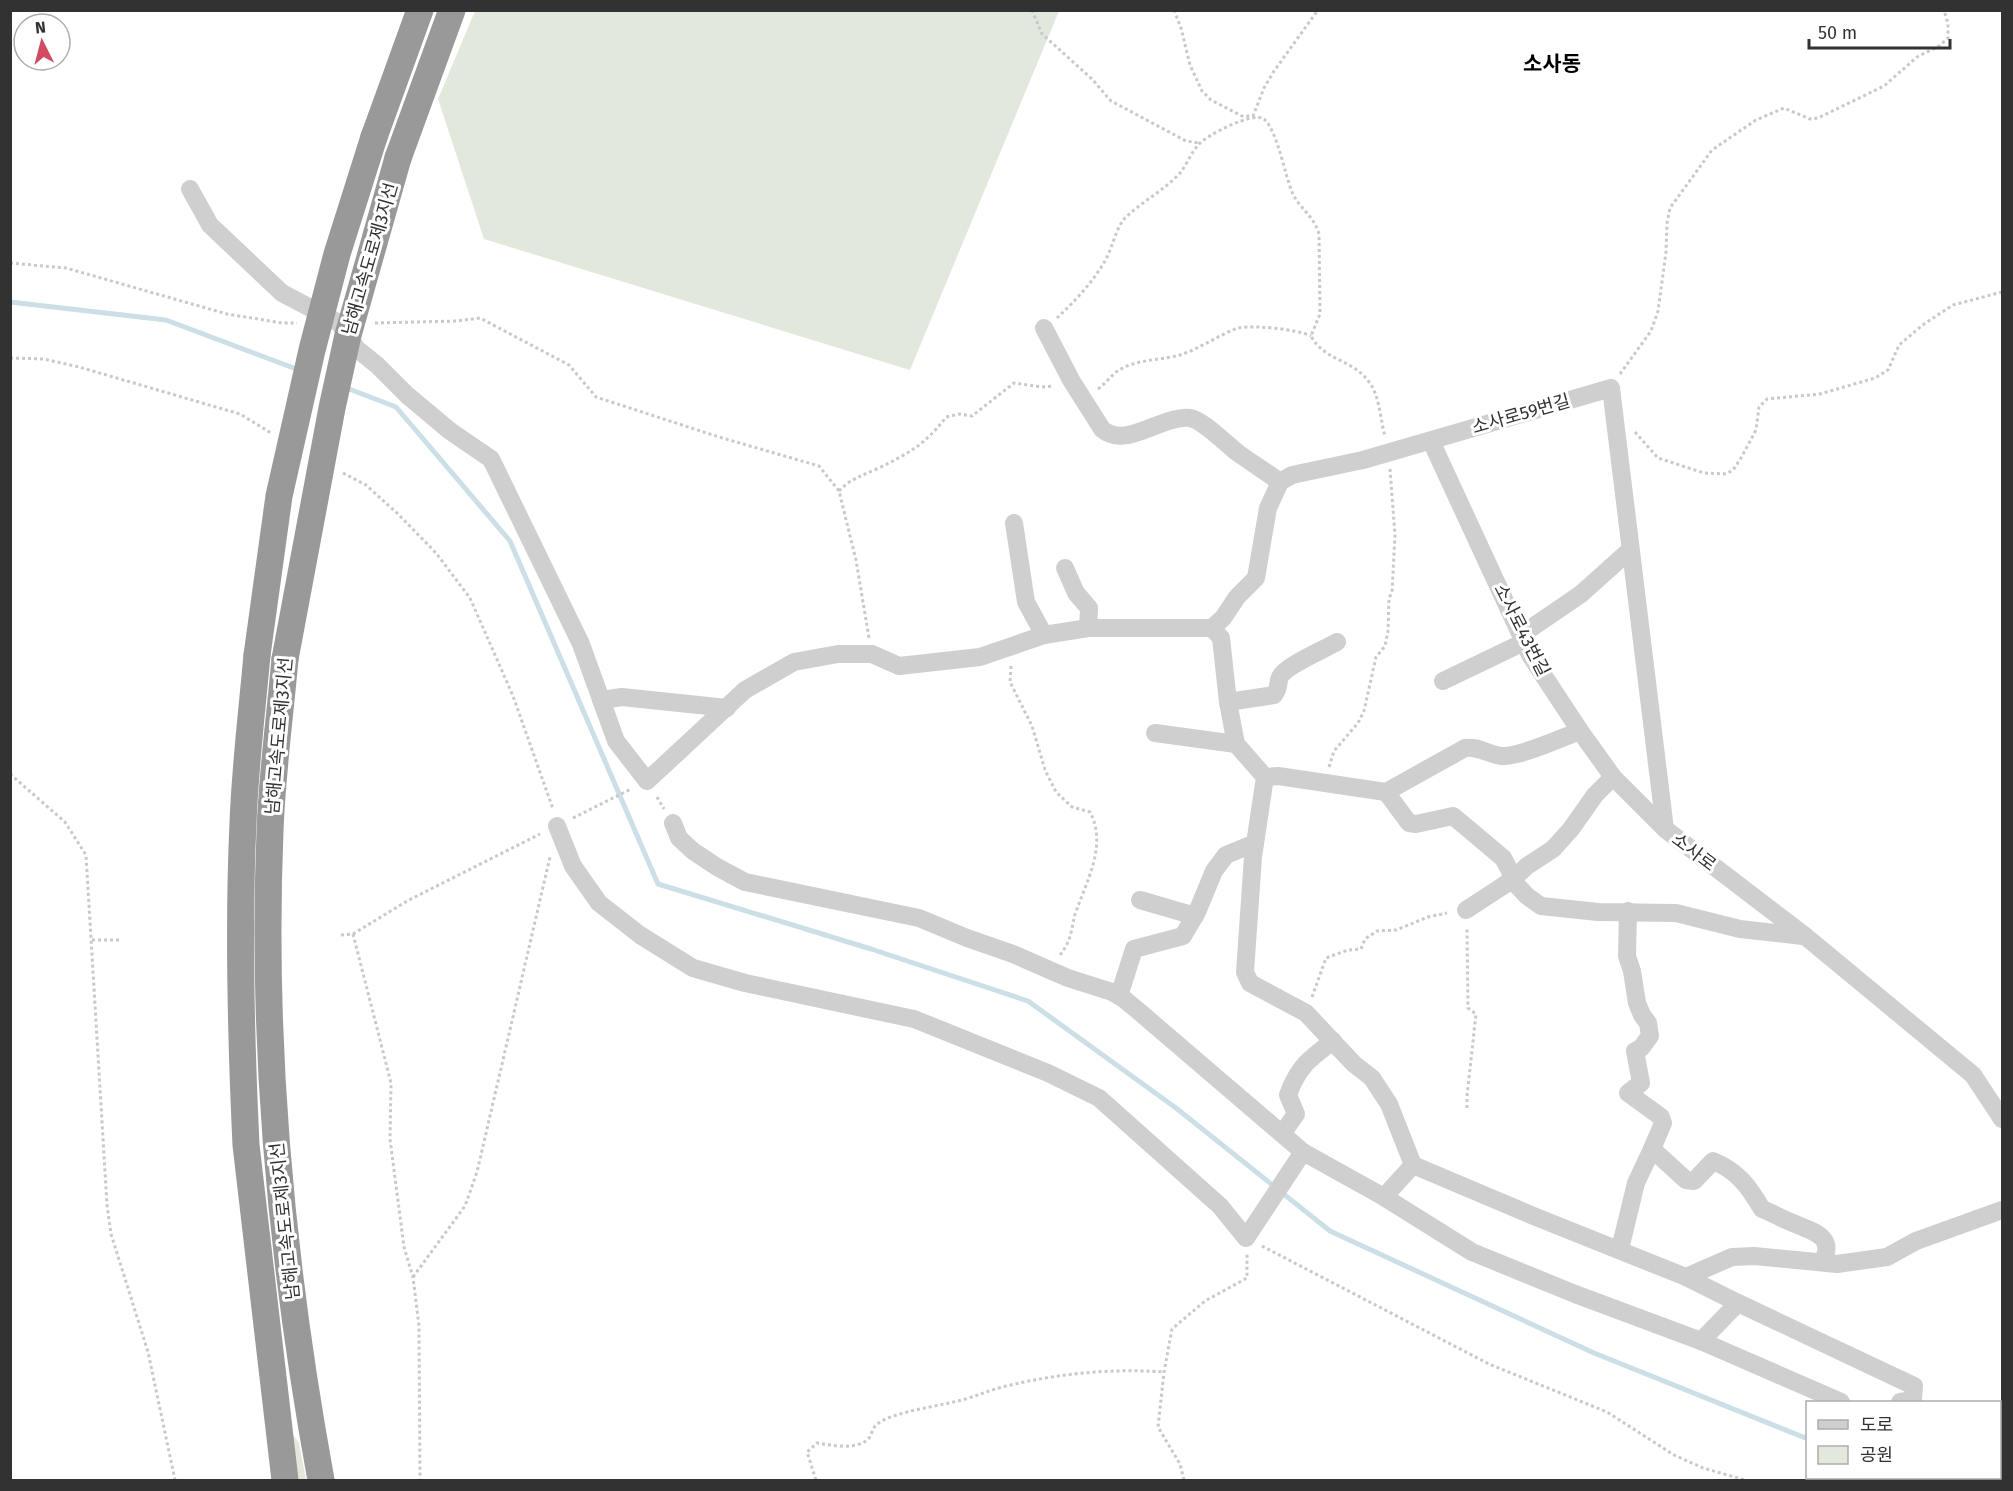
<svg xmlns="http://www.w3.org/2000/svg" width="2013" height="1491" font-family="'Fira Sans','Noto Sans KR',sans-serif">
  <style>
    .green { fill: #e3e8dc }
    .lines { fill: none; stroke-linecap: round; stroke-linejoin: round }
    .stream { stroke: #ccdfe6; stroke-width: 5 }
    .path { stroke: #c9c9c9; stroke-width: 3; stroke-dasharray: 3 3; stroke-linecap: butt }
    .minor { stroke: #cfcfcf; stroke-width: 18 }
    .highway { stroke: #999; stroke-width: 27 }
    .highway-bridge { stroke: #999; stroke-width: 27 }
    .labels { text-anchor: middle; stroke-width: 6; stroke-linejoin: round; paint-order: stroke }
    .street-label { font-size: 18px; fill: #323232; stroke: #fff }
    .quarter-label { font-size: 21px; font-weight: bold; fill: #000; stroke: #fff }
  </style>
  <rect width="100%" height="100%" fill="#fff"/>
  <g class="green">
    <path d="M 475,11 L 475,10 L 1059,11 L 910,370 L 484,239 L 438,99 Z"/>
    <path d="M 293,1435 L 299,1443 L 306,1480 L 295,1480 Z"/>
  </g>
  <g class="lines">
    <g class="stream">
      <path d="M 10,302 L 166,320 L 299,370"/>
      <path d="M 344,387 L 396,407 L 510,541 L 658,884 L 871,949 L 1028,1001 L 1176,1108 L 1330,1231 L 1594,1353 L 1808,1439"/>
      <path d="M 1941,1478 L 1958,1480"/>
    </g>
    <g class="path">
      <path d="M 1032,10 L 1042,34 L 1092,79 L 1111,101 L 1186,141 L 1200,143"/>
      <path d="M 1174,10 L 1181,28 L 1190,65 L 1202,91 L 1211,100 L 1242,116 L 1253,116 L 1264,88 L 1274,71 L 1318,10"/>
      <path d="M 10,263 L 66,268 L 227,314 L 282,323 L 297,323"/>
      <path d="M 1057,318 C 1075,301 1094,281 1106,259 C 1113,246 1115,231 1124,219 C 1141,202 1165,190 1181,172 C 1187,164 1191,153 1198,145 C 1207,135 1253,111 1264,119 C 1277,130 1285,175 1292,192 C 1300,210 1313,214 1319,234 L 1320,314 L 1311,336 C 1324,361 1353,359 1369,382 C 1380,396 1380,419 1385,436"/>
      <path d="M 375,323 L 457,321 L 480,318 L 569,365 L 596,397 L 719,437 L 819,466 L 839,491 L 856,560 L 869,638"/>
      <path d="M 10,358 L 44,359 L 79,367 L 240,414 L 271,433"/>
      <path d="M 1620,374 L 1651,331 L 1658,311 L 1666,252 L 1667,223 L 1670,208 L 1712,150 L 1756,120 L 1784,108 L 1810,119 L 1818,118 L 1884,86 L 1917,57 L 1939,46 L 1948,38 L 1948,24 L 1944,10"/>
      <path d="M 1098,389 C 1105,384 1109,378 1115,373 C 1134,358 1162,361 1183,354 C 1202,347 1219,335 1238,328 C 1255,325 1296,329 1311,336"/>
      <path d="M 1635,432 L 1658,458 L 1704,473 L 1726,474 L 1733,470 L 1741,458 L 1756,430 L 1759,407 L 1767,399 L 1820,394 L 1875,378 L 1888,370 L 1899,345 L 1924,324 L 1953,305 L 2002,292"/>
      <path d="M 343,473 L 366,485 L 398,514 L 436,553 L 470,598 L 513,696 L 553,809"/>
      <path d="M 839,491 C 851,478 864,475 879,468 C 909,453 926,444 946,417 L 959,414 L 972,416 L 1014,383 L 1042,387 L 1054,386"/>
      <path d="M 1011,666 L 1010,682 L 1032,726 L 1045,770 L 1056,792 L 1072,807 L 1090,812 C 1107,844 1088,878 1077,909 C 1073,918 1073,927 1070,936 C 1069,943 1063,950 1059,957"/>
      <path d="M 1329,767 L 1334,751 L 1358,723 L 1364,711 L 1376,657 L 1385,646 L 1388,631 L 1389,598 L 1392,592 L 1395,535 L 1390,469"/>
      <path d="M 10,774 L 65,822 L 86,855 L 107,1205 L 111,1234 L 148,1352 L 175,1480"/>
      <path d="M 657,797 L 664,809"/>
      <path d="M 573,818 L 631,789"/>
      <path d="M 353,934 L 391,1083 L 390,1139 L 404,1247 L 413,1277 L 419,1326 L 420,1480"/>
      <path d="M 341,935 L 353,934 L 407,901 L 540,834"/>
      <path d="M 92,940 L 121,940"/>
      <path d="M 1312,997 L 1326,958 L 1348,950 L 1361,949 L 1365,939 L 1377,931 L 1396,930 L 1428,917 L 1447,913"/>
      <path d="M 1467,1108 L 1467,1096 L 1476,1014 L 1468,1008 L 1467,928"/>
      <path d="M 1262,1246 L 1489,1364 L 1607,1412 L 1674,1455 L 1703,1468 L 1745,1480"/>
      <path d="M 413,1277 L 465,1206 L 477,1172 L 550,857"/>
      <path d="M 2000,1431 L 2002,1432"/>
      <path d="M 816,1480 L 807,1452 L 817,1443 C 831,1445 858,1451 869,1438 C 871,1435 872,1432 873,1429 C 879,1420 890,1417 900,1414 C 921,1408 942,1405 962,1400 C 976,1396 988,1391 1002,1387 C 1055,1374 1109,1368 1164,1372"/>
      <path d="M 1184,1480 L 1180,1464 L 1158,1427 L 1164,1372 L 1172,1329 L 1205,1301 L 1247,1278 L 1247,1254"/>
    </g>
    <g class="minor">
      <path d="M 190,189 L 210,225 L 282,293 L 339,323 L 357,349 L 377,365 L 407,395 L 450,431 L 491,459 L 581,644 L 616,741 L 647,781 L 745,690 L 794,662 L 838,654 L 872,654 L 899,666 L 980,657 L 1044,635 L 1088,628 L 1212,628 L 1223,618 L 1237,597 L 1256,578 L 1268,508 L 1280,482 L 1292,475 L 1363,460 L 1611,388 L 1665,829"/>
      <path d="M 1044,328 L 1071,380 L 1102,429 C 1126,450 1161,415 1190,418 C 1203,420 1226,444 1238,453 C 1252,463 1266,472 1280,482"/>
      <path d="M 1431,441 L 1530,655 L 1580,731 L 1613,777 L 1665,829 L 1805,936 L 1973,1075 L 2002,1119"/>
      <path d="M 1014,523 L 1026,602 L 1044,635"/>
      <path d="M 1065,568 L 1076,593 L 1089,608 L 1088,628"/>
      <path d="M 1212,628 L 1221,638 L 1228,702 L 1236,744 L 1265,777 L 1253,857 L 1245,972 L 1250,983 L 1306,1013 L 1354,1064 L 1372,1078 L 1389,1104 L 1413,1165 L 1536,1217 L 1686,1277 L 1732,1257 L 1754,1256 L 1837,1264 L 1887,1257 L 1916,1241 L 2002,1210"/>
      <path d="M 1521,635 L 1581,594 L 1630,550"/>
      <path d="M 1443,681 L 1524,642"/>
      <path d="M 601,700 L 622,697 L 727,708"/>
      <path d="M 1228,702 L 1274,695 C 1280,687 1277,684 1280,677 C 1285,666 1325,649 1337,642"/>
      <path d="M 1155,733 L 1236,744"/>
      <path d="M 1265,777 L 1278,776 L 1386,792 L 1465,748 C 1479,746 1489,755 1502,756 C 1520,757 1561,738 1580,731"/>
      <path d="M 1386,792 L 1409,823 L 1416,824 L 1453,816 L 1503,858 L 1510,871 L 1512,880 L 1527,896 L 1541,906 L 1598,912 L 1676,913 L 1740,929 L 1803,936"/>
      <path d="M 673,823 L 679,838 L 693,851 L 717,867 L 745,882 L 919,918 L 967,938 L 1013,954 L 1068,978 L 1112,992 L 1124,999 L 1142,1014 L 1303,1152 L 1384,1197 L 1413,1165"/>
      <path d="M 557,826 L 573,866 L 599,903 L 640,935 L 693,968 L 745,983 L 914,1019 L 1048,1073 L 1099,1098 L 1220,1206 L 1246,1238 L 1303,1152"/>
      <path d="M 1140,900 L 1195,916"/>
      <path d="M 1466,910 L 1512,880 L 1527,866 L 1553,849 L 1571,829 L 1595,795 L 1613,777"/>
      <path d="M 1628,911 L 1627,956 L 1632,971 L 1637,1003 L 1642,1015 L 1648,1023 L 1650,1036 L 1641,1048 L 1635,1051 L 1641,1083 L 1628,1093 L 1661,1117 L 1663,1123 L 1652,1149 L 1686,1180 L 1694,1181 L 1713,1161 C 1738,1171 1749,1187 1762,1209 C 1773,1213 1782,1219 1793,1223 C 1811,1231 1837,1236 1822,1262"/>
      <path d="M 1119,996 L 1134,949 L 1183,936 L 1197,912 L 1214,871 L 1226,855 L 1255,843"/>
      <path d="M 1282,1134 L 1296,1114 L 1288,1095 C 1298,1067 1309,1059 1333,1041"/>
      <path d="M 1384,1197 L 1472,1252 L 1575,1294 L 1701,1341 L 1841,1402"/>
      <path d="M 1620,1249 L 1636,1183 L 1652,1149"/>
      <path d="M 1686,1277 L 1738,1303 L 1914,1386 L 1913,1400 L 1900,1402"/>
      <path d="M 1701,1341 L 1738,1303"/>
    </g>
    <g class="highway">
      <path d="M 374,137 L 420,10"/>
      <path d="M 398,158 L 452,10"/>
      <path d="M 257,655 C 252,711 245,767 243,823 C 238,929 241,1039 246,1145 L 285,1480"/>
      <path d="M 285,659 C 280,716 272,774 270,831 C 261,1048 282,1267 321,1480"/>
    </g>
    <g class="highway-bridge">
      <path d="M 257,655 L 279,496 L 312,350 L 337,254 L 374,137"/>
      <path d="M 285,659 L 332,408 L 348,335 L 398,158"/>
    </g>
  </g>
  <g class="labels">
    <g class="street-label">
      <text transform="translate(370 259) rotate(-74)" y="6">남해고속도로제3지선</text>
      <text transform="translate(1521 414) rotate(-16)" y="6">소사로59번길</text>
      <text transform="translate(1522 630) rotate(63)" y="6">소사로43번길</text>
      <text transform="translate(279 736) rotate(-85)" y="6">남해고속도로제3지선</text>
      <text transform="translate(1694 852) rotate(37)" y="6">소사로</text>
      <text transform="translate(285 1221) rotate(-96)" y="6">남해고속도로제3지선</text>
    </g>
    <g class="quarter-label">
      <text x="1552" y="71">소사동</text>
    </g>
  </g>
  <rect width="2013" height="1491" fill="none" stroke="#323232" stroke-width="24"/>
  <rect x="1806" y="1401" width="195" height="78" fill="#ffffff" stroke="#adadad" stroke-width="1.5"/>
  <rect x="1818" y="1420" width="30" height="9" fill="#cfcfcf" stroke="#adadad" stroke-width="1.5"/>
  <text x="1860" y="1431" font-size="18" fill="#323232">도로</text>
  <rect x="1818" y="1446" width="30" height="18" fill="#e3e8dc" stroke="#adadad" stroke-width="1.5"/>
  <text x="1860" y="1461" font-size="18" fill="#323232">공원</text>
  <g transform="translate(42 42) rotate(354)"><circle r="28" fill="#ffffff" stroke="#adadad" stroke-width="1.5"/>
  <path d="M0-4.5L10 22L0 15L-10 22Z" fill="#d24b64"/>
  <text y="-9" font-size="16" font-weight="bold" text-anchor="middle" fill="#323232">N</text>
  </g>
  <path d="M1809 39v9h141v-9" fill="none" stroke="#323232" stroke-width="3"/>
  <text x="1818" y="39" font-size="18" fill="#323232" stroke="#ffffff" stroke-width="4.5" paint-order="stroke">50 m</text>
</svg>
